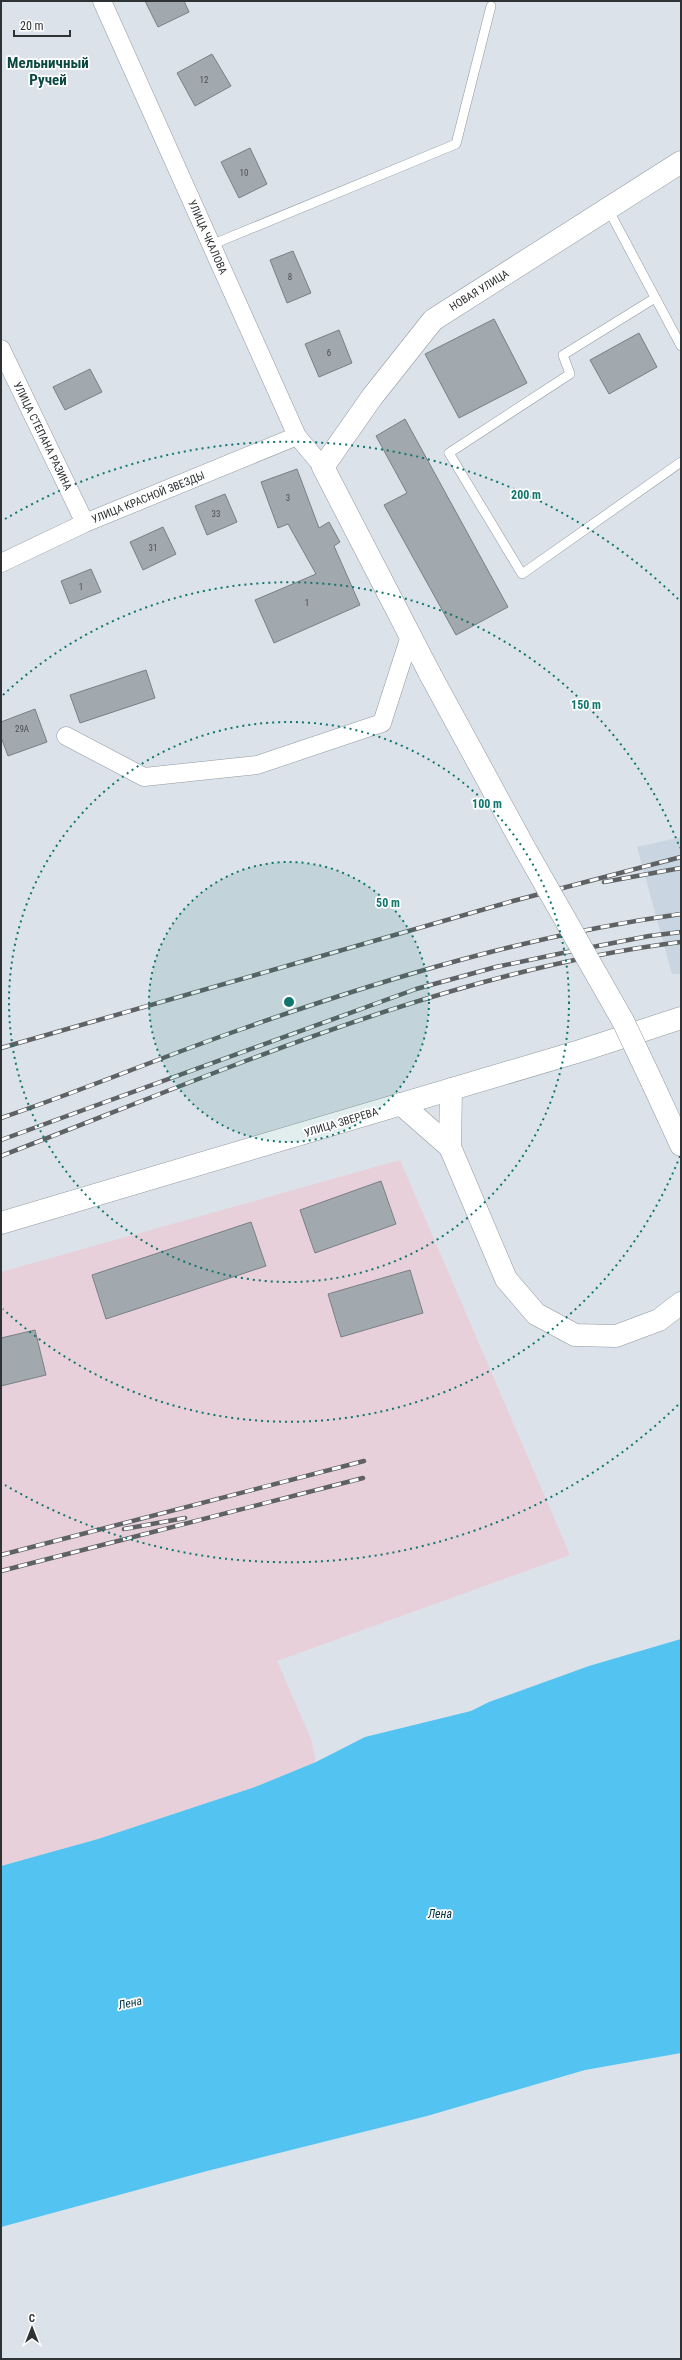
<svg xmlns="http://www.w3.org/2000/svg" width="682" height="2360" font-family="'Roboto Condensed',sans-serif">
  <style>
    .built { fill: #c9d6e2 }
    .industrial { fill: #e8d0da }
    .water { fill: #53c4f2 }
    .building { fill: #a1a8ae; stroke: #787f85 }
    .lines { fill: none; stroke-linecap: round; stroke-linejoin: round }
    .service-casing { stroke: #92999f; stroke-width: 10 }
    .minor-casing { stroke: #92999f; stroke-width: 19 }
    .tertiary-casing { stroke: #92999f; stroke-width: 23 }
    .secondary-casing { stroke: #92999f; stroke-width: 23 }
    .service { stroke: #fff; stroke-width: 9 }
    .minor { stroke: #fff; stroke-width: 18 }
    .tertiary { stroke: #fff; stroke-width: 22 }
    .secondary { stroke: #fff; stroke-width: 22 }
    .rail-casing { stroke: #5e6265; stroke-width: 4.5 }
    .rail { stroke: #fff; stroke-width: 3; stroke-dasharray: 9; stroke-linecap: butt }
    .tertiary-bridge-casing { stroke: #92999f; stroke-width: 23; stroke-linecap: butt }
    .tertiary-bridge { stroke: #fff; stroke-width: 22 }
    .ring { fill: none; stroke: #0f766e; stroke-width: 2; stroke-dasharray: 2 4 }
    .labels { text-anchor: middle; stroke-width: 3.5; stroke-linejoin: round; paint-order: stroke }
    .number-label { font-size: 9px; fill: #4c5052 }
    .street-label { font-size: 11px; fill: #2f3234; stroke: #fff }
    .water-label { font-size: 12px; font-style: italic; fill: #003244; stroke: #fff }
    .district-label { font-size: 15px; font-weight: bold; fill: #0c4943; stroke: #fff }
    .centre { fill: #0f766e; stroke: #fff; stroke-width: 2 }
    .ring-label { font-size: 12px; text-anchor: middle; font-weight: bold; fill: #0f766e; stroke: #fff; stroke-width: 3.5; stroke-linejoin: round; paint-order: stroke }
  </style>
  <rect width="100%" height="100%" fill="#dbe2e9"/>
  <path class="built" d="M 681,837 L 681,974 L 672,974 L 637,847 Z"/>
  <path class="industrial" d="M 400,1160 L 570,1555 L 277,1661 L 311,1739 L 316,1762 L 255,1787 L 98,1839 L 1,1866 L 1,1272 Z"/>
  <path class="water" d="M 681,1639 L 681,2053 L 585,2070 L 427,2116 L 207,2171 L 1,2227 L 1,1866 L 98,1839 L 255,1787 L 316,1762 L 365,1737 L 471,1711 L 489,1702 L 589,1666 Z"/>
  <g class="building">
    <path d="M 145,1 L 184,1 L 189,12 L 158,27 Z"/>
    <path d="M 212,54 L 231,86 L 195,106 L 177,73 Z"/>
    <path d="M 250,148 L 267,184 L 239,198 L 221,162 Z"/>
    <path d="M 293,251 L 311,293 L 287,303 L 270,260 Z"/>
    <path d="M 494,319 L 527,383 L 459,418 L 425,354 Z"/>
    <path d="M 339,330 L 352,363 L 319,377 L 305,344 Z"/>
    <path d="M 639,333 L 657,367 L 609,394 L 590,360 Z"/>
    <path d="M 90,369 L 102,392 L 65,410 L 53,387 Z"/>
    <path d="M 405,419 L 508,607 L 456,635 L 384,505 L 407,493 L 376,436 Z"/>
    <path d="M 297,469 L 319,528 L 329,522 L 340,542 L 334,546 L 360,605 L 274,643 L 255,600 L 316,574 L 288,524 L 278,528 L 261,482 Z"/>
    <path d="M 225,494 L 237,522 L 207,535 L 195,506 Z"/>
    <path d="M 163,527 L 176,554 L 143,570 L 130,542 Z"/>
    <path d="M 91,569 L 101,592 L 70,604 L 61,581 Z"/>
    <path d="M 146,670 L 155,698 L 80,723 L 70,695 Z"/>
    <path d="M 35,709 L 47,742 L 8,756 L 1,737 L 1,722 Z"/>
    <path d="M 381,1181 L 396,1224 L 315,1253 L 300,1210 Z"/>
    <path d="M 251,1222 L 266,1266 L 106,1319 L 92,1275 Z"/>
    <path d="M 410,1270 L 423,1313 L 341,1337 L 328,1294 Z"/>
    <path d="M 35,1330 L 46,1375 L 1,1386 L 1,1338 Z"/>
  </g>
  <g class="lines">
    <defs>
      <g id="service">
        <path d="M 608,209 L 681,346"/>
        <path d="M 211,245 L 456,144 L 491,6"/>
        <path d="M 655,298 L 563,355 L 570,374 L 449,453 L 522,574 L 681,462"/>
      </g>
      <g id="minor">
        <path d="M 102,1 L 297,436 L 323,467"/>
        <path d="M 1,349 L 85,523"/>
        <path d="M 1,563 L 85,523 L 297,436"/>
        <path d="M 66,736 L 144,777 L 257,765 L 382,723 L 410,636"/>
      </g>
      <g id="tertiary">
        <path d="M 430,674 L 323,467 L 372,397 L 433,320 L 681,162"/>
        <path d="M 652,1082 L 681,1145"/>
        <path d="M 451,1089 L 450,1147 L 506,1279 L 536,1314 L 575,1335 L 616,1336 L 659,1320 L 681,1303"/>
        <path d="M 401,1104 L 450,1147"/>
      </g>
      <path id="secondary" d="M 1,1223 L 580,1051 L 681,1018"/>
    </defs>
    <use href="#service" class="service-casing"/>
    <use href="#minor" class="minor-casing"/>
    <use href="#tertiary" class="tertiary-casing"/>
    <use href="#secondary" class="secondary-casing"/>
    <use href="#service" class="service"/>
    <use href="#minor" class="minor"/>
    <use href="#tertiary" class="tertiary"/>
    <use href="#secondary" class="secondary"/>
    <defs>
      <g id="rail">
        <path d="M 604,882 L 681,868"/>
        <path d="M 1,1048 L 513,901 L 681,857"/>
        <path d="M 1,1118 C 81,1091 159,1058 239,1030 C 383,979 530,935 681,914"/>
        <path d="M 1,1140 L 416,989 L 496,967 L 572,951 L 649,936 L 681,932"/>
        <path d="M 1,1156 C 220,1072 447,971 681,942"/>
        <path d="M 124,1529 L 185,1518"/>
        <path d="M 1,1555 L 364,1461"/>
        <path d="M 1,1571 L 363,1478"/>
      </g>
    </defs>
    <use href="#rail" class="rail-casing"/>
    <use href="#rail" class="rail"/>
    <defs>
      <path id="tertiary-bridge" d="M 430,674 L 524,847 L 623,1021 L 652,1082"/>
    </defs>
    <use href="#tertiary-bridge" class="tertiary-bridge-casing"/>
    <use href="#tertiary-bridge" class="tertiary-bridge"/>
  </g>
  <circle cx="289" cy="1002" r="140" fill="#0f766e" fill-opacity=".12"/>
  <g class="ring">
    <circle cx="289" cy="1002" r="140"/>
    <circle cx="289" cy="1002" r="280"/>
    <path d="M680 1156A420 420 0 0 1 3 1309M3 695A420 420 0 0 1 680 848"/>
    <path d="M678 1405A560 560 0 0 1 5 1485M5 519A560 560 0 0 1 678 599"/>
  </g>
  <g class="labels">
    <g class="number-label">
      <text x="204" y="83">12</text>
      <text x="244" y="176">10</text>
      <text x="290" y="280">8</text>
      <text x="329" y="356">6</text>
      <text x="288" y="501">3</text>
      <text x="216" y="517">33</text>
      <text x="153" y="551">31</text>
      <text x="81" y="590">1</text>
      <text x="307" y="606">1</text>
      <text x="22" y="732">29А</text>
    </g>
    <g class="street-label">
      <text transform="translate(208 237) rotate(66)" y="4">УЛИЦА ЧКАЛОВА</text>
      <text transform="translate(479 290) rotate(-32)" y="4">НОВАЯ УЛИЦА</text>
      <text transform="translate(43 436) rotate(64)" y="4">УЛИЦА СТЕПАНА РАЗИНА</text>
      <text transform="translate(148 497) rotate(-22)" y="4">УЛИЦА КРАСНОЙ ЗВЕЗДЫ</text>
      <text transform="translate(341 1122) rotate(-17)" y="4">УЛИЦА ЗВЕРЕВА</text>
    </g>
    <g class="water-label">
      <text x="440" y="1918">Лена</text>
      <text transform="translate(130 2003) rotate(-13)" y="4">Лена</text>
    </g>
    <g class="district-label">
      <text x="48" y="68">Мельничный<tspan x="48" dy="17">Ручей</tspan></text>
    </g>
  </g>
  <circle cx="289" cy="1002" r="6" class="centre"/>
  <g class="ring-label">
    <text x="526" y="499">200 m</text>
    <text x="586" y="709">150 m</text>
    <text x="487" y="808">100 m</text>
    <text x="388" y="907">50 m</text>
  </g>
  <rect width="682" height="2360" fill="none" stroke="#2f3234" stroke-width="4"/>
  <g transform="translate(32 2328)" stroke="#ffffff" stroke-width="3" paint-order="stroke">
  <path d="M0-3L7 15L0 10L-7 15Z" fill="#2f3234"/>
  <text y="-6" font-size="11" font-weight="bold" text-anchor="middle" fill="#2f3234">С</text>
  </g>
  <path d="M14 30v6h56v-6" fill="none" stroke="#2f3234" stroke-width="2"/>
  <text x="20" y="30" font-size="12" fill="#2f3234" stroke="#ffffff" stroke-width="3" paint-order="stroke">20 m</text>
</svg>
